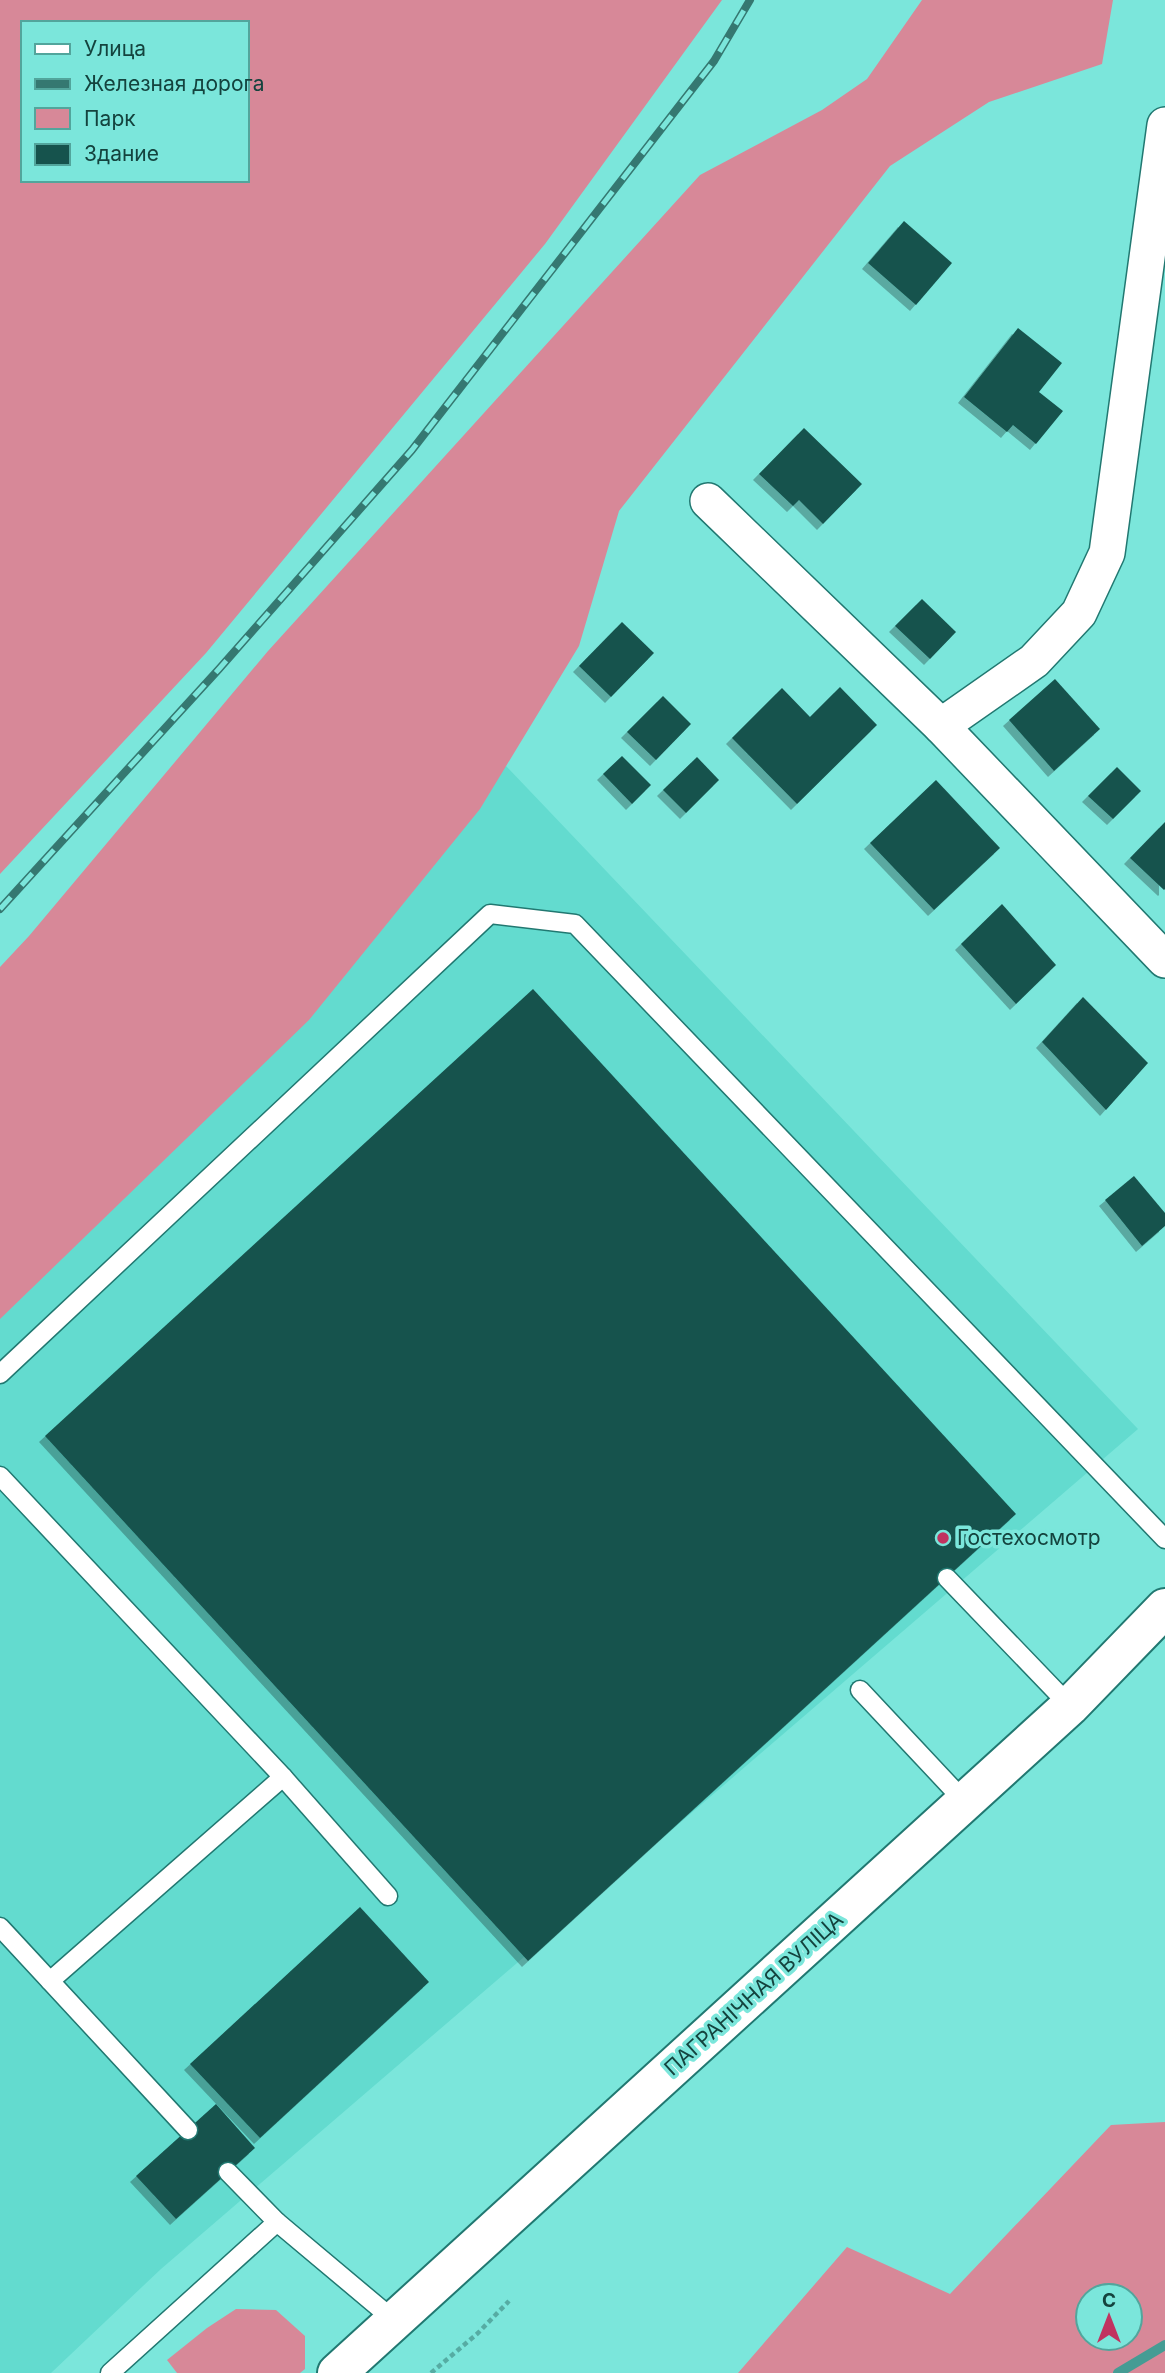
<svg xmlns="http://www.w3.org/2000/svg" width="1165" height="2373" font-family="Inter,sans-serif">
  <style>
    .built { fill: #63dbcf }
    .green { fill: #d78898; fill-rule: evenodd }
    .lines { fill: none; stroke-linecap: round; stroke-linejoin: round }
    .stream { stroke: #459c94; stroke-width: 10 }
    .building { fill: #16534d; filter: url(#shadow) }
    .service-casing { stroke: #217871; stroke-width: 21 }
    .minor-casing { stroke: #217871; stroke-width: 38 }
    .tertiary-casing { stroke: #217871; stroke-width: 42 }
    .path { stroke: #56aca3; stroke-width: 4.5; stroke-dasharray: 5 3.5; stroke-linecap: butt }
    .service { stroke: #fff; stroke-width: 18 }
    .minor { stroke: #fff; stroke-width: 35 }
    .tertiary { stroke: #fff; stroke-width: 38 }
    .rail-casing { stroke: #357871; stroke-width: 8 }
    .rail { stroke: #7be6db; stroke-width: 5; stroke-dasharray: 16; stroke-linecap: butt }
    .poi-dot { fill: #c13360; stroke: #7be6db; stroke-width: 2.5 }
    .labels { text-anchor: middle; stroke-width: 7; stroke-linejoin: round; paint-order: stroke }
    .poi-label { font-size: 21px; fill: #14433e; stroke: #7be6db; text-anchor: start }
    .street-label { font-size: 21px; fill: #14433e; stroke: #7be6db }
  </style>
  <defs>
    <filter id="shadow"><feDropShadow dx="-6" dy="6" stdDeviation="0" flood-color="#0004"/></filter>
  </defs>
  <rect width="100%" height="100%" fill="#7be6db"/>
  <path class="built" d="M 506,766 L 1138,1429 L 161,2269 L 51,2373 L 0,2373 L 0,1291 Z"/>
  <g class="green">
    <path d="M 0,0 L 722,0 L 545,244 L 206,653 L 0,874 ZM 23,23 L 247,23 L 247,180 L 23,180 Z"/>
    <path d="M 922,0 L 1113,0 L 1102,64 L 989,102 L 890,166 L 619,511 L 579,646 L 480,809 L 309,1020 L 0,1319 L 0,967 L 29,936 L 268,651 L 700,175 L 822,110 L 867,79 Z"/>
    <path d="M 1165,2122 L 1165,2373 L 738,2373 L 847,2247 L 950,2294 L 1111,2125 ZM 1088,2296 L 1130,2296 L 1130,2338 L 1088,2338 Z"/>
    <path d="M 236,2309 L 276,2310 L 305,2336 L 305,2369 L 300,2373 L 177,2373 L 167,2360 L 207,2328 Z"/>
  </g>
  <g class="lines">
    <path class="stream" d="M 1118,2373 L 1165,2345"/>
  </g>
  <g class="building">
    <path d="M 904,221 L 952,263 L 916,305 L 868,263 Z"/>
    <path d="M 1018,328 L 1062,363 L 1039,392 L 1063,411 L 1036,444 L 1013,425 L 1007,432 L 964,397 Z"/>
    <path d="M 804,428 L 862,484 L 823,524 L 799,500 L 793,506 L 759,474 Z"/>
    <path d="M 922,599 L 956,632 L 930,659 L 895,626 Z"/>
    <path d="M 622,622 L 654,653 L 611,697 L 579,666 Z"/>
    <path d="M 1055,679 L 1100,729 L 1054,771 L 1009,720 Z"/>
    <path d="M 840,687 L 877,725 L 797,804 L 732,738 L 782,688 L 810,717 Z"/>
    <path d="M 663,696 L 691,724 L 656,760 L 627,732 Z"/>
    <path d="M 622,756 L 651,785 L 632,804 L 603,774 Z"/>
    <path d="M 697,757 L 719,780 L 686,813 L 663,790 Z"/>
    <path d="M 1117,767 L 1141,791 L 1113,819 L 1088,796 Z"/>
    <path d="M 936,780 L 1000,848 L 934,910 L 870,843 Z"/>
    <path d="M 1165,822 L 1165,889 L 1164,890 L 1130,858 Z"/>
    <path d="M 1002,904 L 1056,965 L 1016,1004 L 961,944 Z"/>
    <path d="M 533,989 L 1016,1514 L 528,1961 L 45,1436 Z"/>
    <path d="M 1083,997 L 1148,1063 L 1106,1110 L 1042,1042 Z"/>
    <path d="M 1134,1176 L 1165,1213 L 1165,1226 L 1142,1246 L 1105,1200 Z"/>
    <path d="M 360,1907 L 429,1982 L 260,2138 L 190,2064 Z"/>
    <path d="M 216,2104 L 255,2148 L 176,2219 L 136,2176 Z"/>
  </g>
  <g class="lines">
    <defs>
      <g id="service">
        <path d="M 0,1374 L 490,914 L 575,924 L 1165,1539"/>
        <path d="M 0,1476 L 283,1777 L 50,1981"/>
        <path d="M 947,1578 L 1070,1706"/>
        <path d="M 860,1690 L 965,1802"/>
        <path d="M 283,1777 L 388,1896"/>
        <path d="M 0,1927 L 188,2130"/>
        <path d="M 228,2172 L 277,2222"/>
        <path d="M 110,2373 L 277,2222 L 395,2321"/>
      </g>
      <g id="minor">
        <path d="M 708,501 L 941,726 L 1165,960"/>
        <path d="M 941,726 L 1034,661 L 1079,613 L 1107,553 L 1165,125"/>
      </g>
      <path id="tertiary" d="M 337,2373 L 1070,1706 L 1165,1608"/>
    </defs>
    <use href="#service" class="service-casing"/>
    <use href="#minor" class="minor-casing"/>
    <use href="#tertiary" class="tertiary-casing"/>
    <path class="path" d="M 431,2373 L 478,2333 L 509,2301"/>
    <use href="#service" class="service"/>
    <use href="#minor" class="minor"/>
    <use href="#tertiary" class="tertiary"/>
    <defs>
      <path id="rail" d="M 0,909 L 219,669 L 412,450 L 714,61 L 750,0"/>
    </defs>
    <use href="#rail" class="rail-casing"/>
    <use href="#rail" class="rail"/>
  </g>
  <circle class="poi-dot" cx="943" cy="1538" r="7"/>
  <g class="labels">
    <g class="poi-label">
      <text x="957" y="1545">Гостехосмотр</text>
    </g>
    <g class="street-label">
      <text transform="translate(754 1994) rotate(-42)" y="7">ПАГРАНІЧНАЯ ВУЛІЦА</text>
    </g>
  </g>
  <rect x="21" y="21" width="228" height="161" fill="#7be6db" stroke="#52a59c" stroke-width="2"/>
  <rect x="35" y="44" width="35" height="10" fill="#ffffff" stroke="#52a59c" stroke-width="2"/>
  <text x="84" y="56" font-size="21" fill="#14433e">Улица</text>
  <rect x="35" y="79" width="35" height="10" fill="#357871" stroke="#52a59c" stroke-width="2"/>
  <text x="84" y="91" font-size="21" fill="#14433e">Железная дорога</text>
  <rect x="35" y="108" width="35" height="21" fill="#d78898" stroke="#52a59c" stroke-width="2"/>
  <text x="84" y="126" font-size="21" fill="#14433e">Парк</text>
  <rect x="35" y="144" width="35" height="21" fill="#16534d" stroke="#52a59c" stroke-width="2"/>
  <text x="84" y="161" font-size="21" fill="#14433e">Здание</text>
  <g transform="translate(1109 2317)"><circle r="33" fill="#7be6db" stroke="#52a59c" stroke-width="2"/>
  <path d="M0-5L12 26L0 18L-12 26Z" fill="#c13360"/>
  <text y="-10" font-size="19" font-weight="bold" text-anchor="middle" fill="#14433e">С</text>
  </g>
</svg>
